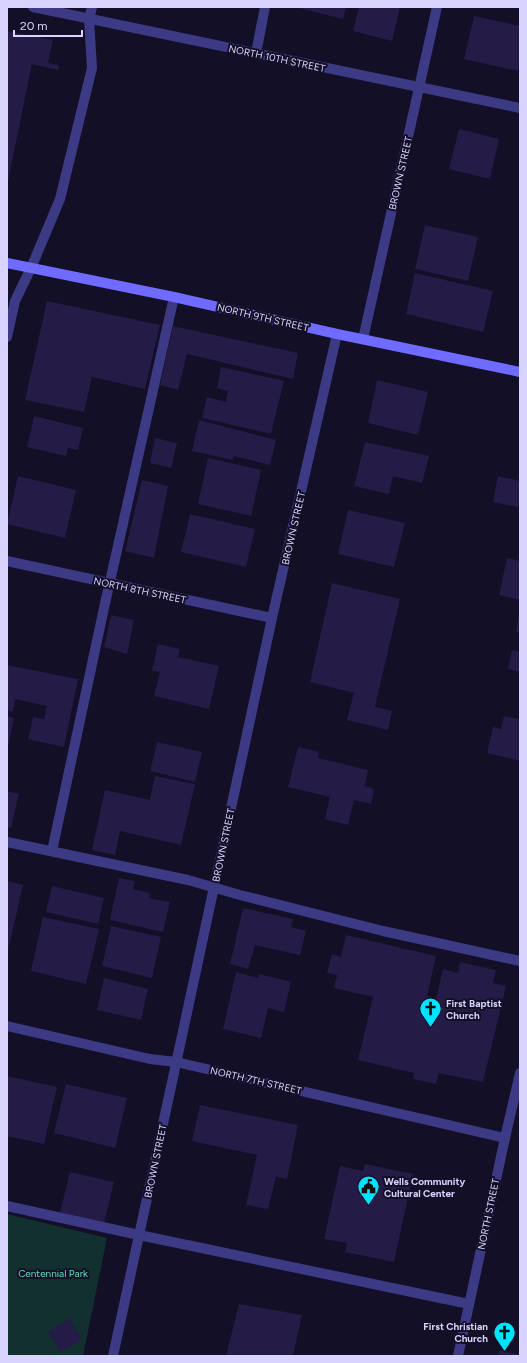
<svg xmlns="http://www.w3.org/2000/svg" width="527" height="1363" font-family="Figtree,sans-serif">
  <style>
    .green { fill: #12302f }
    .building { fill: #241b47 }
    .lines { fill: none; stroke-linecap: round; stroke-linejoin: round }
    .service { stroke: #3d3a85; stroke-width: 10 }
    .minor { stroke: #3d3a85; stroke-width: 10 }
    .secondary { stroke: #6f6bff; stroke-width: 10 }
    .labels { text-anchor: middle; stroke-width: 4; stroke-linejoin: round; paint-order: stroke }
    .street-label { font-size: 10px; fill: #d9d4ff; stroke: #130f26 }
    .poi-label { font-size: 10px; font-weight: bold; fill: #d9d4ff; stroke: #130f26; text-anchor: start }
    .park-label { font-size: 10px; fill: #5fe0c0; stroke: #130f26 }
  </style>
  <rect width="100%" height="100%" fill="#130f26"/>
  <path class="green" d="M 7,1214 L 107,1238 L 83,1356 L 7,1356 Z"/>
  <g class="building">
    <path d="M 294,7 L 346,7 L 343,19 Z"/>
    <path d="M 359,7 L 400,7 L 392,41 L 353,31 Z"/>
    <path d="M 474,16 L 520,26 L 520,61 L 518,71 L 464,59 Z"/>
    <path d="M 7,31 L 53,40 L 48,63 L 59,65 L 58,70 L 32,64 L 8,181 Z"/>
    <path d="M 459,129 L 499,139 L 490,179 L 449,169 Z"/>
    <path d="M 425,225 L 478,237 L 468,281 L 415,269 Z"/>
    <path d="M 415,273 L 493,291 L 483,332 L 406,314 Z"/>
    <path d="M 47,301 L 160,325 L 145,389 L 92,377 L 84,412 L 25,400 Z"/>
    <path d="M 173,326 L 298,353 L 293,379 L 187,354 L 178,390 L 160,385 Z"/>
    <path d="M 221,367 L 284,381 L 271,434 L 202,418 L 207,397 L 226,402 L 228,391 L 217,388 Z"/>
    <path d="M 377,380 L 428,392 L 418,435 L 368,423 Z"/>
    <path d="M 34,416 L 83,428 L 78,450 L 68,448 L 66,456 L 27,447 Z"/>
    <path d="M 199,420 L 276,440 L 270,465 L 234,456 L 233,460 L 192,451 Z"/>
    <path d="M 155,438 L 177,443 L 171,468 L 150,463 Z"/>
    <path d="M 365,442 L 429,456 L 422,483 L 393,476 L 389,494 L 354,486 Z"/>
    <path d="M 208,458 L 261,470 L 251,516 L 198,504 Z"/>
    <path d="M 18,476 L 76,490 L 65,538 L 7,524 Z"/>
    <path d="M 498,476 L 520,481 L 520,498 L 518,507 L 493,502 Z"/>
    <path d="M 142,480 L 168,486 L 154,558 L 125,551 Z"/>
    <path d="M 348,510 L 405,523 L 394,567 L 338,554 Z"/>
    <path d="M 190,514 L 255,529 L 246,567 L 181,552 Z"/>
    <path d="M 507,558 L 520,561 L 520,600 L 499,595 Z"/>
    <path d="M 332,583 L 400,599 L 375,707 L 392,711 L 388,730 L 347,720 L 354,693 L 310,682 Z"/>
    <path d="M 111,615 L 134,620 L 127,654 L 104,647 Z"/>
    <path d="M 519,615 L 520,615 L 520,633 L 516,632 Z"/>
    <path d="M 158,644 L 180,649 L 178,657 L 219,666 L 209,709 L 154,696 L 160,672 L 152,671 Z"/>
    <path d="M 512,650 L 520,652 L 520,672 L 508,669 Z"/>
    <path d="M 7,665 L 78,679 L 64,747 L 28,739 L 33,717 L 44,719 L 47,706 L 15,699 L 13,712 L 7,710 Z"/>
    <path d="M 7,716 L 14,718 L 8,747 L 7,747 Z"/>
    <path d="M 504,716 L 520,719 L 520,761 L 487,753 L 493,727 L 501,729 Z"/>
    <path d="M 157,742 L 202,752 L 195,782 L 150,771 Z"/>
    <path d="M 298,747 L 319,752 L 318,758 L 368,770 L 365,786 L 374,789 L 371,804 L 354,800 L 348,825 L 325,819 L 330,797 L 288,787 Z"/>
    <path d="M 155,776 L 195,784 L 181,845 L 120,831 L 115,855 L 92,850 L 105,790 L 150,800 Z"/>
    <path d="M 7,791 L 19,794 L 11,828 L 7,827 Z"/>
    <path d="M 119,878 L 135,881 L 133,889 L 150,893 L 149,898 L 170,902 L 163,932 L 110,920 Z"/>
    <path d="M 7,881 L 23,885 L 8,951 L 7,951 Z"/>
    <path d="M 52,886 L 104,898 L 98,924 L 46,912 Z"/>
    <path d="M 243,908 L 293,919 L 291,927 L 306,931 L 300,955 L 255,945 L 248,969 L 230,964 Z"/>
    <path d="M 43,917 L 99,929 L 86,984 L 31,971 Z"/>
    <path d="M 111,926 L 161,937 L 152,978 L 102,966 Z"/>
    <path d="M 346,935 L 436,956 L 427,996 L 436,999 L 443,969 L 458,973 L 460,962 L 496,970 L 493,983 L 506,986 L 483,1082 L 439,1073 L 436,1084 L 413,1079 L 414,1073 L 358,1060 L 373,997 L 334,988 L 337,975 L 327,973 L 332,954 L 341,957 Z"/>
    <path d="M 236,972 L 258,978 L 259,974 L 291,982 L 284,1012 L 268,1008 L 261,1038 L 223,1029 Z"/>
    <path d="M 104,978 L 148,989 L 141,1020 L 97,1010 Z"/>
    <path d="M 7,1076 L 57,1087 L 44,1144 L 7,1136 Z"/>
    <path d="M 66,1084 L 127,1098 L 115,1148 L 54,1133 Z"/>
    <path d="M 200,1105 L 298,1125 L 287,1179 L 276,1177 L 268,1209 L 246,1205 L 257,1155 L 192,1141 Z"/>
    <path d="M 365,1164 L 413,1174 L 394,1262 L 345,1252 L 347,1243 L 324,1239 L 340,1166 L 363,1171 Z"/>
    <path d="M 70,1172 L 114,1182 L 104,1223 L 60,1213 Z"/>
    <path d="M 239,1304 L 302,1315 L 293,1356 L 226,1356 Z"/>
    <path d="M 69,1318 L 82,1339 L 61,1352 L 48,1332 Z"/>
    <path d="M 500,1350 L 520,1355 L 520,1356 L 498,1356 Z"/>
  </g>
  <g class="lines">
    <g class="service">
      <path d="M 256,53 L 265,7"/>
      <path d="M 31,268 L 60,199 L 92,68 L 89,19"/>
      <path d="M 7,842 L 188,880 L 240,895 L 383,931 L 520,961"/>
      <path d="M 52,851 L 104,608 L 174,297"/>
      <path d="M 7,1206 L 139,1235 L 469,1304"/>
    </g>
    <g class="minor">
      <path d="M 33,7 L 520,108"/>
      <path d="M 89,19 L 92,7"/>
      <path d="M 7,337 L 15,301 L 31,268"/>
      <path d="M 363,339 L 437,7"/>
      <path d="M 7,561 L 272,618"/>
      <path d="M 7,1026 L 150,1059 L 176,1062 L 505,1138"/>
      <path d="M 113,1356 L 272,618 L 337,334"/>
      <path d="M 458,1356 L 505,1138 L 520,1073"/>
    </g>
    <path class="secondary" d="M 7,263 L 174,297 L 337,334 L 520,372"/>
  </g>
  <defs>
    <symbol id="church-pin" viewBox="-11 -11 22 30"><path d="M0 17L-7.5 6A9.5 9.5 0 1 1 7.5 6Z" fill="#00e5ff" stroke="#130f26"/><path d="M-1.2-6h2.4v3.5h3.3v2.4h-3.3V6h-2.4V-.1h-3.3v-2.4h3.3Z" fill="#111"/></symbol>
    <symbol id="civic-pin" viewBox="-11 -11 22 30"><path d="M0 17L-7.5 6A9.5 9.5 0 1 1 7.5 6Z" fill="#00e5ff" stroke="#130f26"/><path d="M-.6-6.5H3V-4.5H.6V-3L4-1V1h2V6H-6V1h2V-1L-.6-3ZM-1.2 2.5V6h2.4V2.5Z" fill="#111"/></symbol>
  </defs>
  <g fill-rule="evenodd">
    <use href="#church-pin" x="418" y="996" width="25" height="34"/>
    <use href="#civic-pin" x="356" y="1174" width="25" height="34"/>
    <use href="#church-pin" x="492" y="1320" width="25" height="34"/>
  </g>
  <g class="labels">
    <g class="street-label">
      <text transform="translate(277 58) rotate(12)" y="4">NORTH 10TH STREET</text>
      <text transform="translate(400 173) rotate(-77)" y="4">BROWN STREET</text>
      <text transform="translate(263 317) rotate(13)" y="4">NORTH 9TH STREET</text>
      <text transform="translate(293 528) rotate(-77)" y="4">BROWN STREET</text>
      <text transform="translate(140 590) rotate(12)" y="4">NORTH 8TH STREET</text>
      <text transform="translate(223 845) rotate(-78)" y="4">BROWN STREET</text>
      <text transform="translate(256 1080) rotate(13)" y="4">NORTH 7TH STREET</text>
      <text transform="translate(155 1161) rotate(-78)" y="4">BROWN STREET</text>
      <text transform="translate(488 1214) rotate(-78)" y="4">NORTH STREET</text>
    </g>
    <g class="poi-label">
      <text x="446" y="1007">First Baptist<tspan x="446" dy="12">Church</tspan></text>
      <text x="384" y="1185">Wells Community<tspan x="384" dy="12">Cultural Center</tspan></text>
      <text x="488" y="1330" text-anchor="end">First Christian<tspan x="488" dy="12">Church</tspan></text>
    </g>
    <g class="park-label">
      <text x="53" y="1277">Centennial Park</text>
    </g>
  </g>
  <rect width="527" height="1363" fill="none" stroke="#d9d4ff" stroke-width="16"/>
  <path d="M14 30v6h68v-6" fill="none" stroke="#d9d4ff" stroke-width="2"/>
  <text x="20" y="30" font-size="12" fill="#d9d4ff" stroke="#130f26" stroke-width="3" paint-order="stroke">20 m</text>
</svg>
